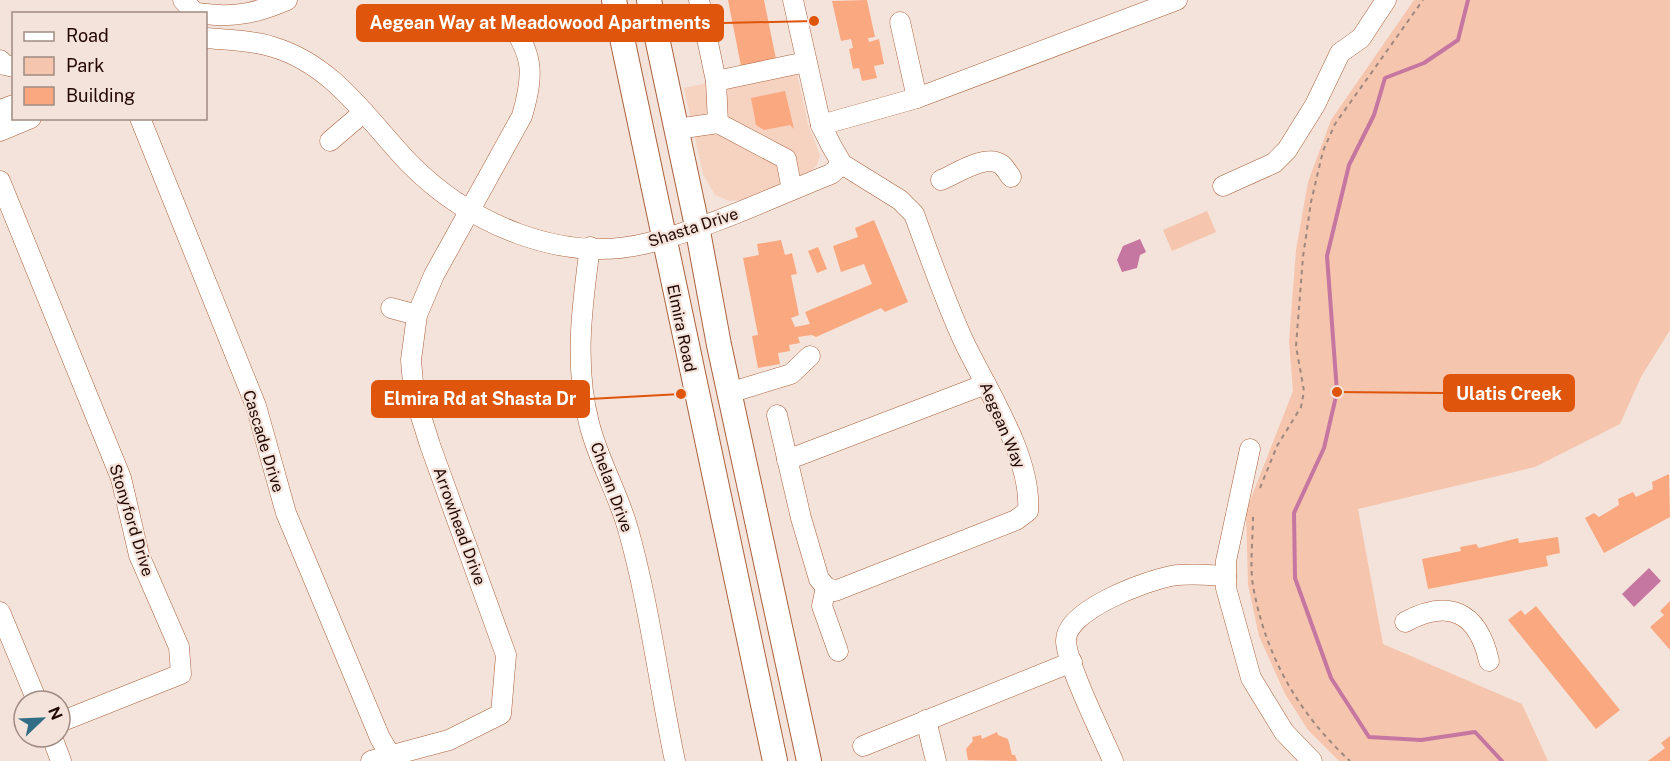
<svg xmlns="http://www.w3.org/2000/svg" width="1670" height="761" font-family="'Public Sans',sans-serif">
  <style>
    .built { fill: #f6d2c1 }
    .green { fill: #f6c5ad }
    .water { fill: #c576a1 }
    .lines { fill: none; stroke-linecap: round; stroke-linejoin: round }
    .stream { stroke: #c576a1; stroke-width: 4 }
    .building { fill: #faa880 }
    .minor-casing { stroke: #aa613c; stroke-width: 21 }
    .major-casing { stroke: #aa613c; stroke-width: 26 }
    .path { stroke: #9d8880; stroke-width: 2; stroke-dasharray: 4.5 4.5; stroke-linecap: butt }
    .minor { stroke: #fff; stroke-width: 20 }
    .major { stroke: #fff; stroke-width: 24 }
    .labels { text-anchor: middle; stroke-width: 4.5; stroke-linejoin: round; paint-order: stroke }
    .street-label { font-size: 16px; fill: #220700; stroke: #f4e3db }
    .leader { fill: none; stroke: #de550b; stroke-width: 2 }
    .callout-dot { fill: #de550b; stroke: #f4e3db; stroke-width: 2 }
    .callout { fill: #de550b; stroke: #de550b; stroke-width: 2 }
    .callout-label { font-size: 18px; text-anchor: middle; font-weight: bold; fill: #fff }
  </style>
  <rect width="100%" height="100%" fill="#f4e3db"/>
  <path class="built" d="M 795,64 L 808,124 L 820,155 L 817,165 L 811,171 L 743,200 L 729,201 L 715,195 L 703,174 L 684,88 Z"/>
  <g class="green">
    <path d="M 1414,0 L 1670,0 L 1670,330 L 1641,377 L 1620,424 L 1535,467 L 1358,509 L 1383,644 L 1522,704 L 1548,761 L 1339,761 L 1308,730 L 1285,694 L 1259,636 L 1248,585 L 1246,511 L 1293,391 L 1289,341 L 1296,250 L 1308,182 L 1331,120 Z"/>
    <path d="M 1207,211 L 1216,232 L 1172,251 L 1163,230 Z"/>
  </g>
  <g class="water">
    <path d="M 1140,239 L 1146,252 L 1140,255 L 1137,268 L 1122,272 L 1117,260 L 1123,246 Z"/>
    <path d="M 1649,568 L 1661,581 L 1634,607 L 1622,594 Z"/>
  </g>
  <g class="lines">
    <path class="stream" d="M 1468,0 L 1458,40 L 1424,63 L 1385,78 L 1374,115 L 1349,165 L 1327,256 L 1337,392 L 1324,448 L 1294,513 L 1295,578 L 1331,678 L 1369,737 L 1421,740 L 1475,732 L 1502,761"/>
  </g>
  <g class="building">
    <path d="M 728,0 L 764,0 L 777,64 L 742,71 Z"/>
    <path d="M 867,0 L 875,37 L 868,38 L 869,42 L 879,39 L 884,64 L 874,66 L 877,78 L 862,81 L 859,68 L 853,69 L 849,49 L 853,48 L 851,39 L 841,41 L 832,1 Z"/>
    <path d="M 785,91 L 794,129 L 790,125 L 764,130 L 756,125 L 751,98 Z"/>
    <path d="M 874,220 L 908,302 L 885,312 L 881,308 L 816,337 L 812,335 L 798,337 L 800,343 L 789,345 L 790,351 L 778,353 L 780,364 L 758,368 L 752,336 L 758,335 L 743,258 L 759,255 L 757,244 L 781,240 L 785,255 L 792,253 L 797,274 L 791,275 L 799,315 L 791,318 L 795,327 L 810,324 L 805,312 L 872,284 L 864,264 L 841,272 L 833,246 L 858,237 L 855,228 Z"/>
    <path d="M 818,247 L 827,269 L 817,273 L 808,251 Z"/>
    <path d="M 1669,474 L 1670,517 L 1604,553 L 1585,518 L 1594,513 L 1599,517 L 1619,505 L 1618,499 L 1633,492 L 1636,497 L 1653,489 L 1652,482 Z"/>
    <path d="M 1558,537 L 1560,553 L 1546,556 L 1548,566 L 1428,589 L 1422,559 L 1461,551 L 1460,547 L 1476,544 L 1479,548 L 1518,538 L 1519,543 Z"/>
    <path d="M 1670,601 L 1670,650 L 1650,627 L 1664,615 L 1660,611 Z"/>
    <path d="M 1536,606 L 1620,710 L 1596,729 L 1508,620 L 1521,610 L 1525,615 Z"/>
    <path d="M 997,732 L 998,735 L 1008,739 L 1012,755 L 1015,755 L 1017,761 L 968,760 L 966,749 L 973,741 L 972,737 L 981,735 L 982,739 Z"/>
    <path d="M 1670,736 L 1670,761 L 1648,761 L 1665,748 L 1661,743 Z"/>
  </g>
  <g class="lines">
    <defs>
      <g id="minor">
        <path d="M 183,0 L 194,12 L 203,14"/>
        <path d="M 699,0 L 716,81 L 806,62"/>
        <path d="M 206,14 C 236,18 259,12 287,0"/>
        <path d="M 900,22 L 917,98"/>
        <path d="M 206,38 C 227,40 252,40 273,47 C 334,65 367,119 409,163 C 468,223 562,265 648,243 C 711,227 771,198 831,174 L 842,164"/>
        <path d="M 0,60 L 5,65 L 14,67"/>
        <path d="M 716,81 L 718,123 L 786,159 L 792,190"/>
        <path d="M 0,110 L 14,105"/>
        <path d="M 140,118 L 256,406 L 286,513 L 380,738 L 394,761"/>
        <path d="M 821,125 L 917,98 L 1177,0"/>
        <path d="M 677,129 L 718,123"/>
        <path d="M 0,131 L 31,118"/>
        <path d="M 330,141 L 364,112"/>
        <path d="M 941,180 C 956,174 986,153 1002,165 C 1005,168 1008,173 1011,177"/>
        <path d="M 0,181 L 121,478 L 139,555 L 179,647 L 181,674 L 60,722"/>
        <path d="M 1223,186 L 1274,163 L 1287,150 L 1315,105 L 1340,53 L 1361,38 L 1386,0"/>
        <path d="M 590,247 C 582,305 574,366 589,423 C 598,460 618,493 628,529 C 649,603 659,685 675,761"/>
        <path d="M 391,308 L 417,315"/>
        <path d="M 729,393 L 791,374 L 810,356"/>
        <path d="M 777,415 L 801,518 L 819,579 L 826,587 L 835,591 L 1016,520 L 1028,511 C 1032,457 987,390 964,342 C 945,301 930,257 914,214 L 900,200 L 842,164 L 831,145 L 821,125 L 793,0"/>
        <path d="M 1250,449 L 1226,561 L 1226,588 L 1251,678 L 1284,732 L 1312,761"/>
        <path d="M 787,460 L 986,384"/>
        <path d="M 826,587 L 822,606 L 838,651"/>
        <path d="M 0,612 L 37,701"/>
        <path d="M 1405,622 C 1449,598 1478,612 1489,661"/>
        <path d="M 926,720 L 936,761"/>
        <path d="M 52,737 L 61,761"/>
        <path d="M 863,746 L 1072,662"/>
        <path d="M 371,761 L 449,740 L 501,714 L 506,655 L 430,445 L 414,394 L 411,360 L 417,315 L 434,275 L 522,116 C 535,71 533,54 506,16"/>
        <path d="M 1113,761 C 1102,735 1067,665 1066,641 C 1065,610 1146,581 1171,576 C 1189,573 1207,575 1226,576"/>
      </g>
      <g id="major">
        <path d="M 614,0 L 775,761"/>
        <path d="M 649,0 L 697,226 L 719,345 L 809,761"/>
      </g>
    </defs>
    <use href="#minor" class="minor-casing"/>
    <use href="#major" class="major-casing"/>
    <g class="path">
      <path d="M 1260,488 L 1277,446 L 1301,407 L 1304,391 L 1296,346 L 1303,257 L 1311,202 L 1323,151 L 1335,124 L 1423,0"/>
      <path d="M 1253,517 C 1253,541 1249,568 1254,591 C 1267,659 1300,715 1350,761"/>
    </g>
    <use href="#minor" class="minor"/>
    <use href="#major" class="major"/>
  </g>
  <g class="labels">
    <g class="street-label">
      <text transform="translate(693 227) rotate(-18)" y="6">Shasta Drive</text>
      <text transform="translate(682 328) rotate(78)" y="6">Elmira Road</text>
      <text transform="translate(1003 425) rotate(67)" y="6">Aegean Way</text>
      <text transform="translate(264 441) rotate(73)" y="6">Cascade Drive</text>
      <text transform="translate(612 487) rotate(70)" y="6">Chelan Drive</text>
      <text transform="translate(132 520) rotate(73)" y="6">Stonyford Drive</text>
      <text transform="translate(460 526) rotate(70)" y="6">Arrowhead Drive</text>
    </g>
  </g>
  <path class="leader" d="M814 21L723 23M1337 392L1444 393M681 394L589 399"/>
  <g class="callout-dot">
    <circle cx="814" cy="21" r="6"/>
    <circle cx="1337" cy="392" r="6"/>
    <circle cx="681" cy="394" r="6"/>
  </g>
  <g class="callout">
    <rect x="357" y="5" width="366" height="36" rx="6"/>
    <rect x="1444" y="375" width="130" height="36" rx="6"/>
    <rect x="372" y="381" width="217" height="36" rx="6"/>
  </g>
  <g class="callout-label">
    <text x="540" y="29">Aegean Way at Meadowood Apartments</text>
    <text x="1509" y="400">Ulatis Creek</text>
    <text x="480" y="405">Elmira Rd at Shasta Dr</text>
  </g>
  <rect x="12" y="12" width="195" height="108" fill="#f4e3db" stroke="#a08b83" stroke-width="1.5"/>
  <rect x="24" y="32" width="30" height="9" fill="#ffffff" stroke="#a08b83" stroke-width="1.5"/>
  <text x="66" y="42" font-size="18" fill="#220700">Road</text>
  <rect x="24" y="57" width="30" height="18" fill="#f6c5ad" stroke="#a08b83" stroke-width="1.5"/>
  <text x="66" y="72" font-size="18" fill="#220700">Park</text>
  <rect x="24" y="87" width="30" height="18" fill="#faa880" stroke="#a08b83" stroke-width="1.5"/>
  <text x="66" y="102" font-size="18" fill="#220700">Building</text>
  <g transform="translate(42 719) rotate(67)"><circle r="28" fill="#f4e3db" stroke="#a08b83" stroke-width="1.5"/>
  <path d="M0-4.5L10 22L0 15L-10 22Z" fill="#316d84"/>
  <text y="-9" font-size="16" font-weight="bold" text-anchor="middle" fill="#220700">N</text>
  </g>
</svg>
